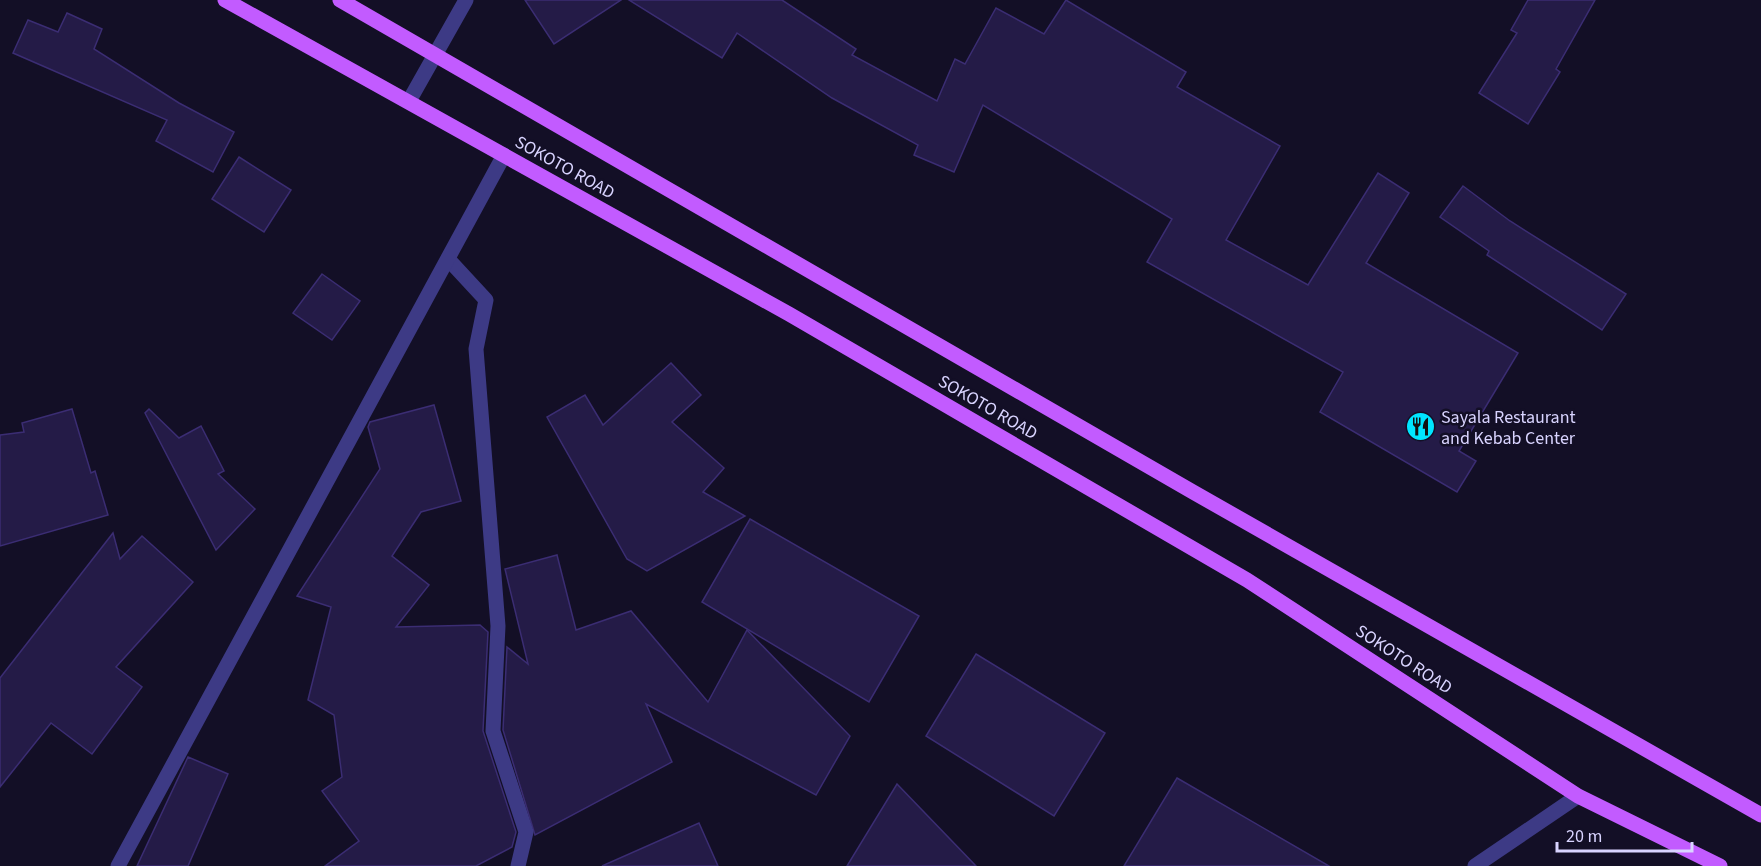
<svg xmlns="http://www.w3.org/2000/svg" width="1761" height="866" font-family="'Source Sans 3',sans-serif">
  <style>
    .building { fill: #241b47; stroke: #3b2d73; stroke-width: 1.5 }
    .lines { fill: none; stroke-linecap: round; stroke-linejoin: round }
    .minor { stroke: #3d3a85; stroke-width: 15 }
    .primary { stroke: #c25bff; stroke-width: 15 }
    .labels { text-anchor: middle; stroke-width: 5; stroke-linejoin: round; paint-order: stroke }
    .street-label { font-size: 18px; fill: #d9d4ff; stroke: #130f26 }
    .poi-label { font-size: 18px; fill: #d9d4ff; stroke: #130f26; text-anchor: start }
  </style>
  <rect width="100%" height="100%" fill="#130f26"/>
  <g class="building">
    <path d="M 525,0 L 621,0 L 554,44 Z"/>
    <path d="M 629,0 L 782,0 L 856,49 L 852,55 L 937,101 L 955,59 L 965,64 L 996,8 L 1044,34 L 1066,0 L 1186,72 L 1177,87 L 1280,146 L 1226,240 L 1308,285 L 1378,173 L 1409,193 L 1366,263 L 1518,353 L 1459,451 L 1476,461 L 1457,492 L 1320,412 L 1343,372 L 1147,262 L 1172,219 L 983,105 L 954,172 L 914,155 L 918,145 L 832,98 L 737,33 L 722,58 Z"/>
    <path d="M 1528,0 L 1595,0 L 1556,69 L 1560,72 L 1528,124 L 1479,93 L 1517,33 L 1511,30 Z"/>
    <path d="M 67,13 L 102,29 L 94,49 L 179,103 L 234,132 L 213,172 L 156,141 L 167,120 L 13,53 L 28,20 L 58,32 Z"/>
    <path d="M 239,157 L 291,190 L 264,232 L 212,199 Z"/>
    <path d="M 1463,186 L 1510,221 L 1626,294 L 1602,330 L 1487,255 L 1489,251 L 1440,217 Z"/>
    <path d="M 322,274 L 360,301 L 332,340 L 293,313 Z"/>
    <path d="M 671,363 L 701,395 L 672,422 L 724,468 L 703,492 L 745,516 L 647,571 L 627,559 L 547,417 L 585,395 L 603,425 Z"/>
    <path d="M 434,405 L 461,501 L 421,512 L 392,556 L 429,585 L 396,627 L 480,625 L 488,632 L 483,731 L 516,832 L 512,847 L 476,866 L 325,866 L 359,841 L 322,791 L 342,777 L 334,715 L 308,700 L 331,607 L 297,596 L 380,469 L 368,427 L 370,422 Z"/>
    <path d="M 72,409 L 91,473 L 95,471 L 108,515 L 0,546 L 0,435 L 24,432 L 22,423 Z"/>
    <path d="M 149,409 L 179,438 L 201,426 L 224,471 L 218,474 L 255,509 L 216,550 L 145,413 Z"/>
    <path d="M 750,519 L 919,616 L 869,702 L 702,602 Z"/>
    <path d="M 113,533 L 120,559 L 142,536 L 193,582 L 116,667 L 142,687 L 92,754 L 51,723 L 0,787 L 0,678 Z"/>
    <path d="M 557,555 L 576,630 L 631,611 L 708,702 L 747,630 L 850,736 L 816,795 L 646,704 L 672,762 L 535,835 L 503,730 L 507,647 L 528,664 L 505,569 Z"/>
    <path d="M 976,654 L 1105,733 L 1054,816 L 926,736 Z"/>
    <path d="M 188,757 L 228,774 L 188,866 L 137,866 Z"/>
    <path d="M 1177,778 L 1329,866 L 1124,866 Z"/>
    <path d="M 897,784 L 976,866 L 847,866 Z"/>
    <path d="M 699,823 L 718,866 L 602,866 Z"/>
  </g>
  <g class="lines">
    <g class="minor">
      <path d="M 409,101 L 466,0"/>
      <path d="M 448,259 L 486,300 L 476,349 L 498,626 L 493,731 L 526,832 L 518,866"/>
      <path d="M 118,866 L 504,155"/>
      <path d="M 1475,866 L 1578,796"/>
    </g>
    <g class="primary">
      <path d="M 225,0 L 789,314 L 1247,580 L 1578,796 L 1720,866"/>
      <path d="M 340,0 L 1193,492 L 1761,815"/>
    </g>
  </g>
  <defs>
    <symbol id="restaurant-disc" viewBox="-11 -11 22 22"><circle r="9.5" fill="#00e5ff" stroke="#130f26"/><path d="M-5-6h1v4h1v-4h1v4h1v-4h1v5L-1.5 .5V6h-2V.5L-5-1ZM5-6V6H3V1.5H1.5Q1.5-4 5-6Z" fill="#111"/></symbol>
  </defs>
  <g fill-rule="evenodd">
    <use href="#restaurant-disc" x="1404" y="410" width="33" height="33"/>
  </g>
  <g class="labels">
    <g class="street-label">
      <text transform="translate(565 167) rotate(29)" y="6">SOKOTO ROAD</text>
      <text transform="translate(988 407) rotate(30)" y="6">SOKOTO ROAD</text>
      <text transform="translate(1404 659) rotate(33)" y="6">SOKOTO ROAD</text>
    </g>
    <g class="poi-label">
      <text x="1441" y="423">Sayala Restaurant<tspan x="1441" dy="21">and Kebab Center</tspan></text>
    </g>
  </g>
  <path d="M1557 842v9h135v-9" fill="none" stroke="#d9d4ff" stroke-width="3"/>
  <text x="1566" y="842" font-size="18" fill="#d9d4ff" stroke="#130f26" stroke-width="4.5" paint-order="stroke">20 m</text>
</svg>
